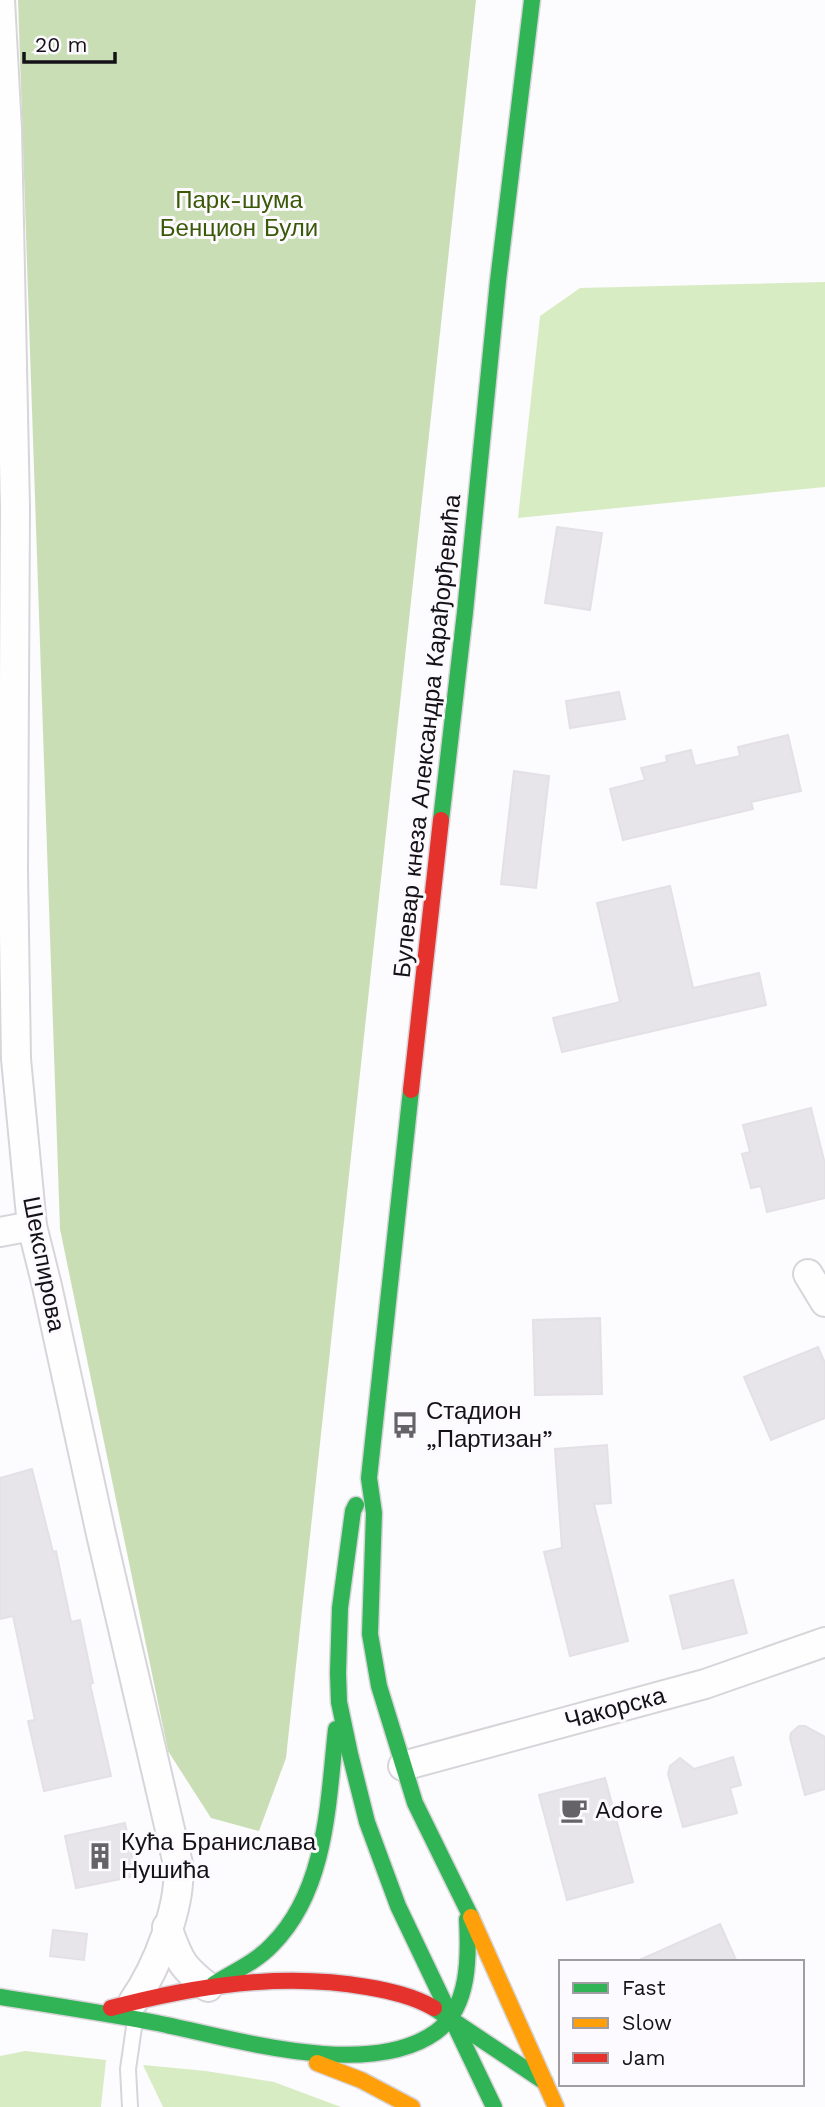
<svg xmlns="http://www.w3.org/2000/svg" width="825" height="2107" font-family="'Work Sans',sans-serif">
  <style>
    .green { fill: #d8ecc3 }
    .forest { fill: #cadeb6 }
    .building { fill: #e7e4ea; stroke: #e3e1e5; stroke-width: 2 }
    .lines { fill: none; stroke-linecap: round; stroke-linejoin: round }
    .lane-casing { stroke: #d8d5da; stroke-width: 18 }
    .street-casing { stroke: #d8d5da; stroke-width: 32 }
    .fast-casing { stroke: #d8d5da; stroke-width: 19 }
    .slow-casing { stroke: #d8d5da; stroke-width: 19 }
    .jam-casing { stroke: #d8d5da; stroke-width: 19 }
    .lane { stroke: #fffeff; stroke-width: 14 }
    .street { stroke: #fffeff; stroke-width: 28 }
    .fast { stroke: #30b455; stroke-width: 16 }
    .slow { stroke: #ff9f0a; stroke-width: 16 }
    .jam { stroke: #e5322d; stroke-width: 16 }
    .labels { text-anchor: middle; stroke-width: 6; stroke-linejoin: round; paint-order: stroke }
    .park-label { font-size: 24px; fill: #3a5906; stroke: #fcfafe }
    .street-label { font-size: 24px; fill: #141117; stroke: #fcfafe }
    .poi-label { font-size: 24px; fill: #141117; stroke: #fcfafe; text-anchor: start }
  </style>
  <rect width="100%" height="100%" fill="#fcfbfd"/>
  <g class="green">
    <path d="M 825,282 L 825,487 L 518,518 L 540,316 L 580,288 Z"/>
    <path d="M 25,2051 L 106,2060 L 101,2107 L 0,2107 L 0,2056 Z"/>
    <path d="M 143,2065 L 206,2071 L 274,2082 L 341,2107 L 163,2107 Z"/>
  </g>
  <path class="forest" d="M 18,0 L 476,0 L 286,1758 L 259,1831 L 211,1818 L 168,1751 L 60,1229 Z"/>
  <g class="building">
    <path d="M 557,527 L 602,533 L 590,610 L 545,603 Z"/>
    <path d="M 619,692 L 625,719 L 570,728 L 566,701 Z"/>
    <path d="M 788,735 L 801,791 L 751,802 L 753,809 L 623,840 L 610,789 L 645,780 L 641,768 L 667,762 L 666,756 L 691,750 L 695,766 L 740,756 L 738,747 Z"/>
    <path d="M 514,771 L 549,776 L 536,888 L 501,884 Z"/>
    <path d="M 670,886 L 693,988 L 759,973 L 766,1005 L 562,1052 L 553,1018 L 620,1002 L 597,903 Z"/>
    <path d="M 811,1108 L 825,1164 L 825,1198 L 767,1212 L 761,1186 L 751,1188 L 742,1154 L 750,1152 L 743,1125 Z"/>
    <path d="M 600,1318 L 602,1394 L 535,1395 L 533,1320 Z"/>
    <path d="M 818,1347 L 825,1363 L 825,1418 L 771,1440 L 744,1377 Z"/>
    <path d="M 607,1445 L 611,1503 L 594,1504 L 628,1641 L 570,1656 L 544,1552 L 562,1548 L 555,1449 Z"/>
    <path d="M 32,1469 L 53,1552 L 56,1551 L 71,1622 L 80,1620 L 93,1683 L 90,1684 L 111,1776 L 44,1791 L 28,1721 L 35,1720 L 13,1616 L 0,1619 L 0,1478 Z"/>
    <path d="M 733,1580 L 747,1633 L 683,1649 L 670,1596 Z"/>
    <path d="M 799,1726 L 805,1726 L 825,1737 L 825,1789 L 805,1795 L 790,1738 L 791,1733 Z"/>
    <path d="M 733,1757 L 741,1785 L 730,1788 L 737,1813 L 683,1827 L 668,1774 L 670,1766 L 680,1758 L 694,1769 Z"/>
    <path d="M 605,1778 L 633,1882 L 567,1900 L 539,1795 Z"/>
    <path d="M 125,1823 L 136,1876 L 76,1888 L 65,1836 Z"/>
    <path d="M 720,1924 L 737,1962 L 635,1962 Z"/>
    <path d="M 53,1930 L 87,1934 L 84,1960 L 50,1956 Z"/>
  </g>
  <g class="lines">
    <defs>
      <path id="lane" d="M 130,2107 L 128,2069 L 135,2020"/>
      <g id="street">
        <path d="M 0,0 L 7,130 L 15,508 L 13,870 L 16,1059 L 32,1226 L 47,1286 L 101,1534 L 178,1864 C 182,1905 157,1968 133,2002"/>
        <path d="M 0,1232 L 32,1226"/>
        <path d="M 808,1274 L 825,1302"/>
        <path d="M 403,1766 L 705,1684 L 825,1642"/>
        <path d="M 167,1927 C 179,1959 180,1966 208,1987"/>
      </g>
      <g id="fast">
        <path d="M 441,820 L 465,612 L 498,281 L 532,0"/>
        <path d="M 411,1090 L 369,1478 L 374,1513 L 370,1634 L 379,1686 L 415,1803 L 471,1917"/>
        <path d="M 356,1505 L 353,1511 L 340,1608 L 338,1673 L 339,1702 L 350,1754 L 367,1822 L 398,1906 L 494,2107"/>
        <path d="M 214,1984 C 233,1972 256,1962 272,1945 C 327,1890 328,1802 336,1729"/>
        <path d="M 0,1997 C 52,2005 105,2013 157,2023 C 232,2038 368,2081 436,2032 C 470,2007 469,1956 467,1919"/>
        <path d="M 434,2008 L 545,2082"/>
      </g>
      <g id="slow">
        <path d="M 471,1917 L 556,2107"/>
        <path d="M 317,2063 L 361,2080 L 412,2107"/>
      </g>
      <g id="jam">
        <path d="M 411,1090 L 441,820"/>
        <path d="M 111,2008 C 194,1986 281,1972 367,1987 C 390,1991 413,1996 434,2008"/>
      </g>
    </defs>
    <use href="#lane" class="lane-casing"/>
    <use href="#street" class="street-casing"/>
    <use href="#fast" class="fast-casing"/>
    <use href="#slow" class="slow-casing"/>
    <use href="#jam" class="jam-casing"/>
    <use href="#lane" class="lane"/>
    <use href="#street" class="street"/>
    <use href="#fast" class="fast"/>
    <use href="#slow" class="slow"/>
    <use href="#jam" class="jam"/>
  </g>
  <defs>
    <symbol id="bus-bare" viewBox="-9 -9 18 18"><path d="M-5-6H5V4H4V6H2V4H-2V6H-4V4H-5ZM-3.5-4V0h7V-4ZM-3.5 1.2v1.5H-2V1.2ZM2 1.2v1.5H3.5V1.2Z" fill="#656368" stroke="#fcfafe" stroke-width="2.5" paint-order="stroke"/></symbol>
    <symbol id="cafe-bare" viewBox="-9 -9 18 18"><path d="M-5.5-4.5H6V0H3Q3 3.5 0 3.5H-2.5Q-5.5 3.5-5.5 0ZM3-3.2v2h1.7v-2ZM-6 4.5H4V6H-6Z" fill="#656368" stroke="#fcfafe" stroke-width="2.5" paint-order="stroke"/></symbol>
    <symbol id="building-bare" viewBox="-9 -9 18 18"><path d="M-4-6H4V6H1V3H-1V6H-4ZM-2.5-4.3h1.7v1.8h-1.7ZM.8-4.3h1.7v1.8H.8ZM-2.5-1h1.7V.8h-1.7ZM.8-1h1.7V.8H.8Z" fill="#656368" stroke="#fcfafe" stroke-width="2.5" paint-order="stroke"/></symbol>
  </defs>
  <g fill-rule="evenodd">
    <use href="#bus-bare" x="386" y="1406" width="38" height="38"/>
    <use href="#cafe-bare" x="555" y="1791" width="38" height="38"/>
    <use href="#building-bare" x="81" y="1837" width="38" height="38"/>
  </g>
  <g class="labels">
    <g class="park-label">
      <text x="239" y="208">Парк-шума<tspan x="239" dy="28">Бенцион Були</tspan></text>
    </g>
    <g class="street-label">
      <text transform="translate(427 736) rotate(-84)" y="8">Булевар кнеза Александра Карађорђевића</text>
      <text transform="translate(44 1264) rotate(79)" y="8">Шекспирова</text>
      <text transform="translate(615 1708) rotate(-15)" y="8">Чакорска</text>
    </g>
    <g class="poi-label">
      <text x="426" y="1419">Стадион<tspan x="426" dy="28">„Партизан”</tspan></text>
      <text x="595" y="1818">Adore</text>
      <text x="121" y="1850">Кућа Бранислава<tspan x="121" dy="28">Нушића</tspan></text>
    </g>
  </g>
  <rect x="559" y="1960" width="245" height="126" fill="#fcfafe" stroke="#9f9da2" stroke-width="2"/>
  <rect x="573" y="1983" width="35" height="10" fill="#30b455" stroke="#9f9da2" stroke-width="2"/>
  <text x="622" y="1995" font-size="21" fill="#141117">Fast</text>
  <rect x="573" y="2018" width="35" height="10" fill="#ff9f0a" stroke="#9f9da2" stroke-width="2"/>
  <text x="622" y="2030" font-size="21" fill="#141117">Slow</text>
  <rect x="573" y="2053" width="35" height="10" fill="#e5322d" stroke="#9f9da2" stroke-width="2"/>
  <text x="622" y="2065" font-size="21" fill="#141117">Jam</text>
  <path d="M24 52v10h91v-10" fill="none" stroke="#141117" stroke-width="3.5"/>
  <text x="35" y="52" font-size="21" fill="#141117" stroke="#fcfafe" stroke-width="5" paint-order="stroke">20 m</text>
</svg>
